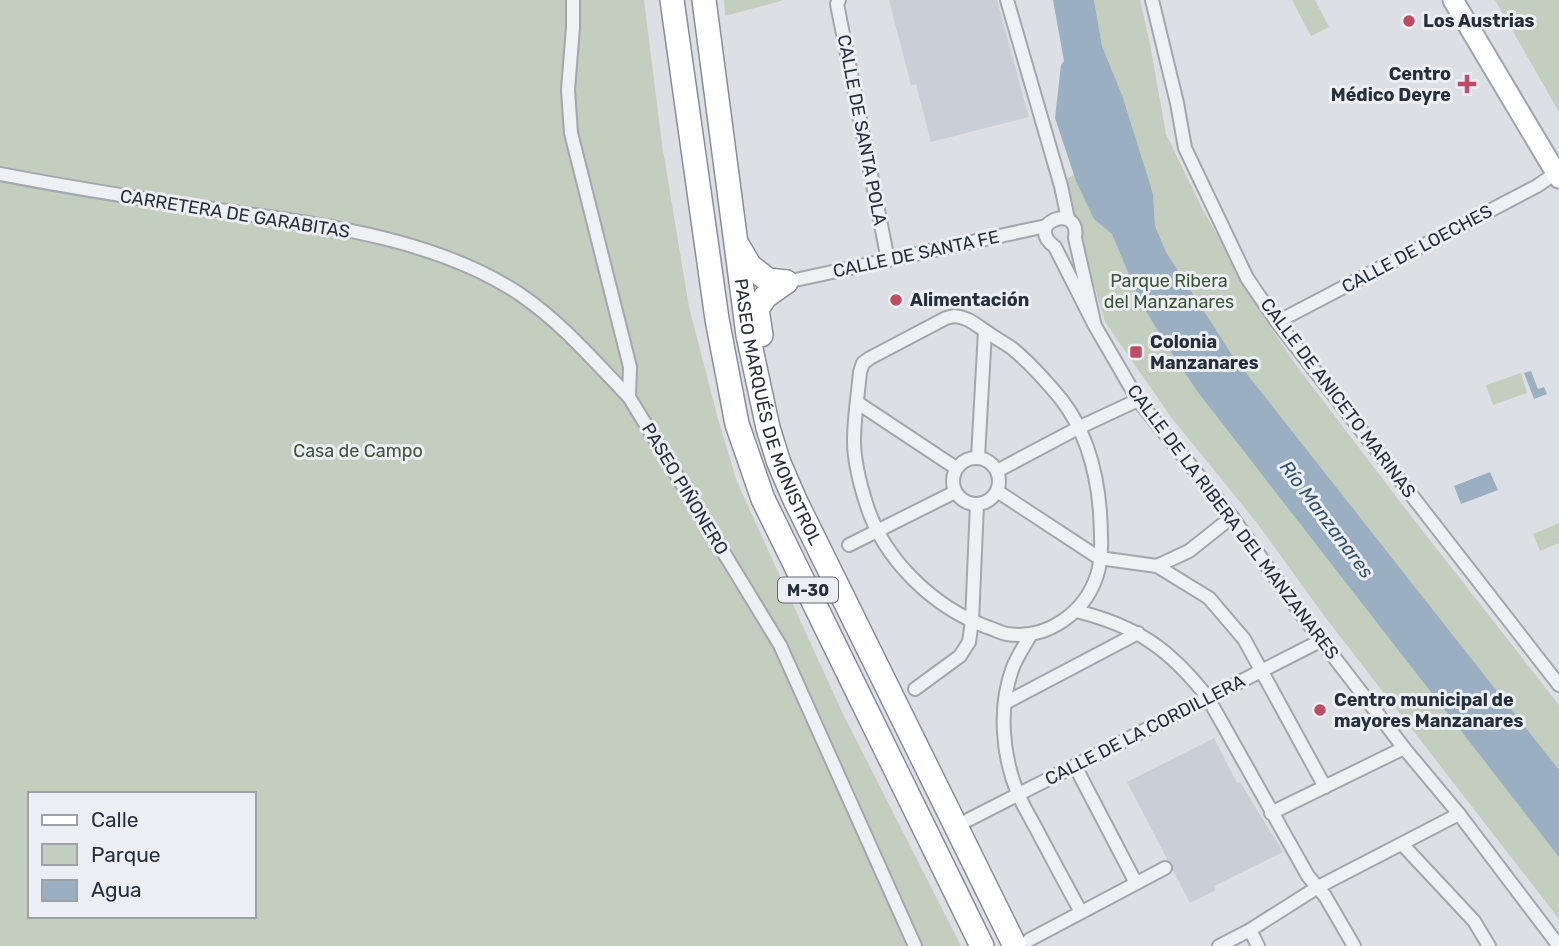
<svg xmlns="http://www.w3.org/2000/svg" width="1559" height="946" font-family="Rubik,sans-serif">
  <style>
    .built { fill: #cacfd6 }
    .green { fill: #c3cebe; fill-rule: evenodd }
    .water { fill: #9ab0c2 }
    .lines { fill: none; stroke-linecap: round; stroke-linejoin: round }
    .minor-casing { stroke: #a2a7ae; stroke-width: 16 }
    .primary-casing { stroke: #9da5af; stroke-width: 23 }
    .motorway-casing { stroke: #858e9a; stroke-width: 26 }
    .minor { stroke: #eef1f4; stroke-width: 12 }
    .primary { stroke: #fff; stroke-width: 19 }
    .motorway { stroke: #fff; stroke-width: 23 }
    .poi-dot { fill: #c04b63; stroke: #ebeff3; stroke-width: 2.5 }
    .labels { text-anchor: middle; stroke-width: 6; stroke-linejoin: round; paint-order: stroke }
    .shield { fill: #ebeff3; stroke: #626972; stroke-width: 2 }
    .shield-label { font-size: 16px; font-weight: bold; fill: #272f3a }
    .poi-label { font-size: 18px; font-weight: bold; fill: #272f3a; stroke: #ebeff3; text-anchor: start }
    .street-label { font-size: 18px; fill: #272f3a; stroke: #ebeff3 }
    .park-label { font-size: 18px; fill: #3d5436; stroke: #ebeff3 }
    .water-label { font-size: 19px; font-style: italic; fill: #365069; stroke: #ebeff3 }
  </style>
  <rect width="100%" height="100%" fill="#dce0e5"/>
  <g class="built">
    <path d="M 889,0 L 997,0 L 1029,117 L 931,142 L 916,84 L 911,85 Z"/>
    <path d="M 1214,738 L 1237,783 L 1240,782 L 1283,852 L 1214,886 L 1216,890 L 1190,903 L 1127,782 Z"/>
  </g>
  <g class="green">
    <path d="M 0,0 L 644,0 L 662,144 L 689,307 L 718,419 L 737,482 L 843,714 L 961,946 L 0,946 ZM 30,794 L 254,794 L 254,916 L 30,916 Z"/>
    <path d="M 724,0 L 784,0 L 725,16 Z"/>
    <path d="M 1094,0 L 1140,0 L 1150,44 L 1166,134 L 1202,208 L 1262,315 L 1296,365 L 1404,507 L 1559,705 L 1559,919 L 1325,617 L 1257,523 L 1171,417 L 1105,322 L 1064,180 L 1074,175 L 1122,95 L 1102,46 Z"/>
    <path d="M 1292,0 L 1315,0 L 1329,27 L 1311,36 Z"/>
    <path d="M 1495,0 L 1559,0 L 1559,112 Z"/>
    <path d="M 1521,373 L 1527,393 L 1493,405 L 1486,385 Z"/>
    <path d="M 1559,523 L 1559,543 L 1540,551 L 1533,534 Z"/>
  </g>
  <g class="water">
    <path d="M 1053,0 L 1094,0 L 1102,46 L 1122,95 L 1150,184 L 1153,195 L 1155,226 L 1166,252 L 1232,355 L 1559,770 L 1559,857 L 1197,391 L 1167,346 L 1140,301 L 1112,234 L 1094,219 L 1076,181 L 1055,118 L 1061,65 L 1064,61 Z"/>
    <path d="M 1531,371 L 1538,389 L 1544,387 L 1547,394 L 1534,399 L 1524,373 Z"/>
    <path d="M 1490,472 L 1498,490 L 1461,504 L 1454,486 Z"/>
  </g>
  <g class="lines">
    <defs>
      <g id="minor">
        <path d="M 573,0 L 573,27 L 568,90 L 571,133 L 630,367 L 629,397 L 780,645 L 915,946"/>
        <path d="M 839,0 L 837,4 L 888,260"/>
        <path d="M 1007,0 L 1061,186 L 1068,219"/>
        <path d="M 1152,0 L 1177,103 L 1185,148 L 1247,278 L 1277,322 L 1559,685"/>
        <path d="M 0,174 C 68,187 136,198 205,208 C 308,223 432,235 521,295 C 562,323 594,361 629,397"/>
        <path d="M 786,282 L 1046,226"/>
        <path d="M 954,316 C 968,317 976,325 987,332 C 995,338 1005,343 1013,349 C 1031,364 1046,381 1061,399 C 1086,431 1097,473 1100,512 C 1101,532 1103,557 1097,575 C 1085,613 1047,640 1007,634 C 1001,633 994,629 987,627 C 933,607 883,559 866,503 C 860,484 854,461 854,441 C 854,418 858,395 860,372 L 863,363 L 870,358 L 946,318 Z"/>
        <path d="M 1277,322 L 1537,186 L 1556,173"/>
        <path d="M 1095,326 L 1075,238 C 1081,201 1022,223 1055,247 L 1095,326 L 1138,400 L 1232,517 L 1304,618 L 1404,748 L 1459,814 L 1559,946"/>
        <path d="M 858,403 L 956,468"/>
        <path d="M 978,457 L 985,331"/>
        <circle cx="976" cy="481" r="23"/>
        <path d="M 997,471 L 1078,428 L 1138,400"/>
        <path d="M 997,491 L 1099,558 L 1157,566 L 1209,598 L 1244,639 L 1325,787"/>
        <path d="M 849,545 L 955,492"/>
        <path d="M 1157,566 L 1189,551 L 1232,517"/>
        <path d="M 1076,611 C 1137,626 1170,649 1208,698 L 1308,876 L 1325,896 L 1354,946"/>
        <path d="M 1031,634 C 1025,645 1018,655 1013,667 C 998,707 1002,755 1018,794 C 1024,808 1033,822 1040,836 C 1054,862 1067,887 1081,912"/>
        <path d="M 915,689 L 960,656 L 969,642 L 972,621 L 977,504"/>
        <path d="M 1005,703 L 1138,633"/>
        <path d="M 1075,766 L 1136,883"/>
        <path d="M 1271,813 L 1404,748"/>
        <path d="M 968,820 L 1322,640"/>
        <path d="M 1402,844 L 1474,921 L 1489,946"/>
        <path d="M 1250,930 L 1258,946"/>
        <path d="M 1029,940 L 1165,868"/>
        <path d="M 1219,946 L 1250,930 L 1318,887 L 1459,814"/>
      </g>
      <path id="primary" d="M 1453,0 L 1559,178"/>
      <g id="motorway">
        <path d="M 672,0 L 717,319 L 737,424 L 763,499 L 982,946"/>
        <path id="s1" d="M 704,0 L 748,335 L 768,428 L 779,463 L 795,500 L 1015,946"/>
        <path d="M 738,246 L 750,266 L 768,280 L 786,282"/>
        <path d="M 761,335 L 757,309 L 765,297 L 786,282"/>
      </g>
    </defs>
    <use href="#minor" class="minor-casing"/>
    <use href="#primary" class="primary-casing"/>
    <use href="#motorway" class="motorway-casing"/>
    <use href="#minor" class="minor"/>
    <use href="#primary" class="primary"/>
    <use href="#motorway" class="motorway"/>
  </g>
  <g class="poi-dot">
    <circle cx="1409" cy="21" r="7"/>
    <path d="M1463.5 73.5h7v7h7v7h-7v7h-7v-7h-7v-7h7z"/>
    <circle cx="896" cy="300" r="7"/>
    <rect x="1129" y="345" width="14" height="14" rx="3.5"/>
    <circle cx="1320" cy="710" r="7"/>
  </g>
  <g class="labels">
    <rect class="shield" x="778" y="577.5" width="60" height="25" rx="5"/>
    <g class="shield-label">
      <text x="808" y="596">M-30</text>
    </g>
    <g class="poi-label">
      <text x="1423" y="27">Los Austrias</text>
      <text x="1451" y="80" text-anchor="end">Centro<tspan x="1451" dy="21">Médico Deyre</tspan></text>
      <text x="910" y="306">Alimentación</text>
      <text x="1150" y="348">Colonia<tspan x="1150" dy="21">Manzanares</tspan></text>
      <text x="1334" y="706">Centro municipal de<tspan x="1334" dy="21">mayores Manzanares</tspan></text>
    </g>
    <g class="street-label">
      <text transform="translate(862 130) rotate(79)" y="6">CALLE DE SANTA POLA</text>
      <text transform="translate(235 214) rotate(9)" y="6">CARRETERA DE GARABITAS</text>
      <text transform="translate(1417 249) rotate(-28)" y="6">CALLE DE LOECHES</text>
      <text transform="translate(916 254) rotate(-12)" y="6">CALLE DE SANTA FE</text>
      <text transform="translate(1338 398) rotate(53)" y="6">CALLE DE ANICETO MARINAS</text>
      <text dy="6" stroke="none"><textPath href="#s1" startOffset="420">PASEO MARQUÉS DE MONISTROL</textPath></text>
      <text transform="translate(685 489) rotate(59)" y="6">PASEO PIÑONERO</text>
      <text transform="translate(1233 522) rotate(53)" y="6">CALLE DE LA RIBERA DEL MANZANARES</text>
      <text transform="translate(1145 730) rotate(-27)" y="6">CALLE DE LA CORDILLERA</text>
    </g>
    <g class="park-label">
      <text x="1169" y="287">Parque Ribera<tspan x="1169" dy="21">del Manzanares</tspan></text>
      <text x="358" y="457">Casa de Campo</text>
    </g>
    <g class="water-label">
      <text transform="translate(1327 519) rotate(53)" y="7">Río Manzanares</text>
    </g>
  </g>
  <rect x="28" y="792" width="228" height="126" fill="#ebeff3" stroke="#9da2a9" stroke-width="2"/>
  <rect x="42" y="815" width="35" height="10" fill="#ffffff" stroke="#9da2a9" stroke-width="2"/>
  <text x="91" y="827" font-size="21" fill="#272f3a">Calle</text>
  <rect x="42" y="844" width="35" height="21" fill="#c3cebe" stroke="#9da2a9" stroke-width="2"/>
  <text x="91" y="862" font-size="21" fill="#272f3a">Parque</text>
  <rect x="42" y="880" width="35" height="21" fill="#9ab0c2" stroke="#9da2a9" stroke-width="2"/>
  <text x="91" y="897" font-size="21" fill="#272f3a">Agua</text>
</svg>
